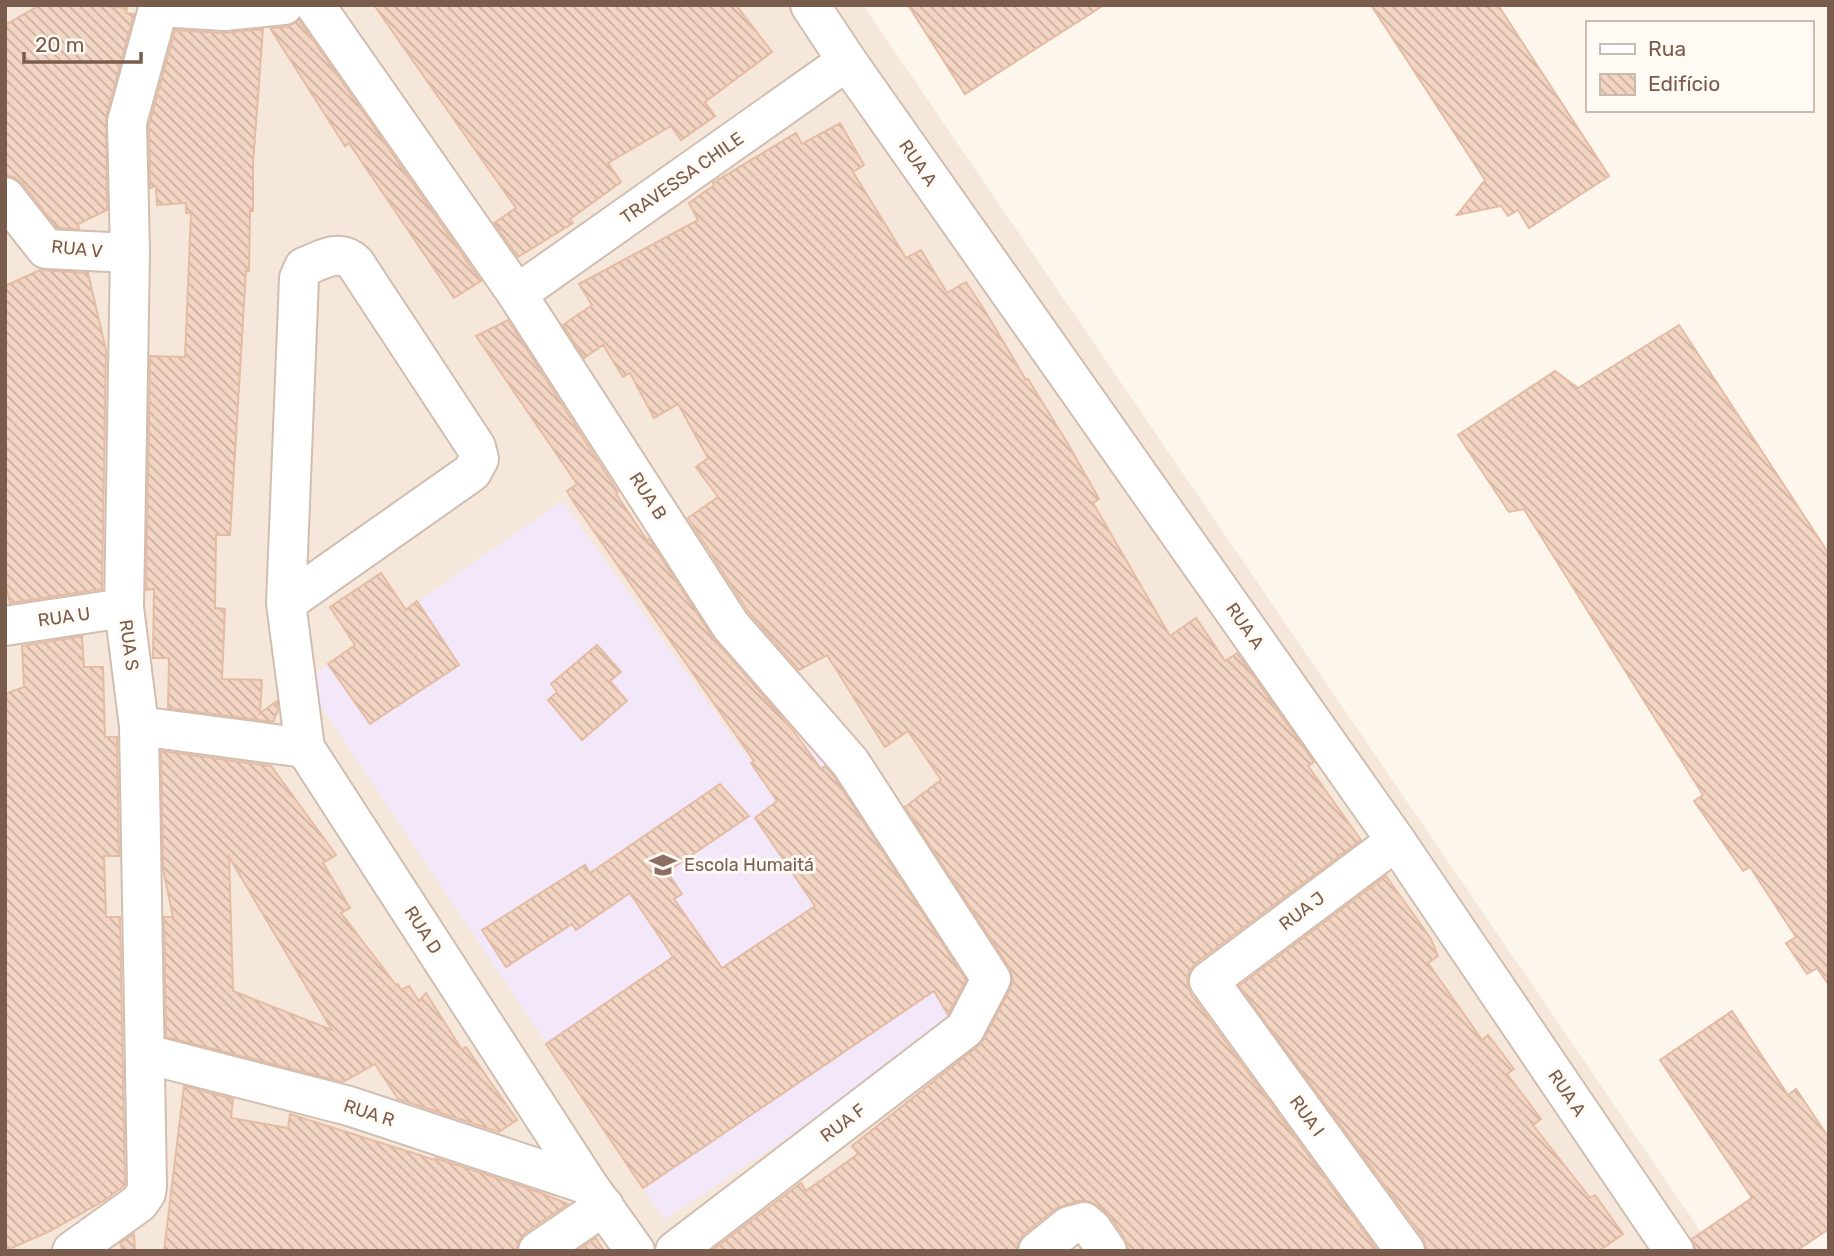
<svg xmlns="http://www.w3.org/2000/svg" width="1834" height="1256" font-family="Rubik,sans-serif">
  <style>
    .residential { fill: #f5e8da }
    .education { fill: #f3e8fa }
    .building { fill: url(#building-back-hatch); stroke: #e6bba3; stroke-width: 2; fill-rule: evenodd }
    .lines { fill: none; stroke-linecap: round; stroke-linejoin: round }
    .minor-casing { stroke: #d1beb0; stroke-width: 42 }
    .minor { stroke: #fff; stroke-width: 38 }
    .labels { text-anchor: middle; stroke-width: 6; stroke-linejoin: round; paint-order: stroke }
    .street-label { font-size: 18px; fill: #7a5c4d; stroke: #fffaf3 }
    .education-label { font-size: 18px; fill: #785e54; stroke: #fffaf3; text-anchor: start }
  </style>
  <defs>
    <pattern id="building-back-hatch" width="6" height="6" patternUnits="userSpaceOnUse" patternTransform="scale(1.75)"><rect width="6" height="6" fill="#f3d5c3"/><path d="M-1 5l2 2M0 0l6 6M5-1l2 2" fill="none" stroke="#cab0a1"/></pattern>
  </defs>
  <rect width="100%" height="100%" fill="#fdf6ec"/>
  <path class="residential" d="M 5,5 L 863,5 L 1714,1251 L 5,1251 Z"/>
  <path class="education" d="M 562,501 L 761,776 L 800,750 L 811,740 L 964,953 L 972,996 L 961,1022 L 664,1220 L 304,681 Z"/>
  <g class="building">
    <path d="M 40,5 L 96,5 L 127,8 L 126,13 L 134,14 L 106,117 L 107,210 L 78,224 L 79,229 L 57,228 L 22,183 L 14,177 L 5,176 L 5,25 Z"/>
    <path d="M 374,5 L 736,5 L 772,52 L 705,102 L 715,116 L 681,140 L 671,126 L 608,163 L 621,182 L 570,219 L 573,223 L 518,257 L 494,223 L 516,208 Z"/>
    <path d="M 908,5 L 1104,5 L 965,94 Z"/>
    <path d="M 1371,5 L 1498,5 L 1609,176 L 1529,228 L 1518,210 L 1508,216 L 1501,206 L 1457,215 L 1485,180 Z"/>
    <path d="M 299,20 L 481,281 L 454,298 L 349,143 L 345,146 L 270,28 L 287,27 Z"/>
    <path d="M 263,29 L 253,163 L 253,211 L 250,211 L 249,271 L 246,271 L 230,535 L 216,535 L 215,608 L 225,609 L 222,679 L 262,680 L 260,713 L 277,701 L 278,710 L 273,722 L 168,708 L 169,658 L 153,658 L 154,589 L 146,590 L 150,356 L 185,357 L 191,213 L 186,213 L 186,203 L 157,205 L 156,186 L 150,188 L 149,125 L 175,30 L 224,33 Z"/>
    <path d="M 840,123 L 864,165 L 853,172 L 906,258 L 921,250 L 947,293 L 966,282 L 985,311 L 1026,380 L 1028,379 L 1068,444 L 1099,499 L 1093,503 L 1170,636 L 1196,618 L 1225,661 L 1237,653 L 1314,762 L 1308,766 L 1361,840 L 1196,963 L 1189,972 L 1187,983 L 1191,994 L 1378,1251 L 1129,1251 L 1125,1239 L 1110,1216 L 1098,1206 L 1088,1201 L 1078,1201 L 1055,1209 L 1024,1234 L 1018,1243 L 1017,1251 L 711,1251 L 801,1183 L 806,1191 L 858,1154 L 852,1146 L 978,1046 L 984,1039 L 1010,989 L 1013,979 L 1009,967 L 905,807 L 941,780 L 908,731 L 885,747 L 827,655 L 799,670 L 749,613 L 688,518 L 718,497 L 696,467 L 708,458 L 678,404 L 654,418 L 630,373 L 623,377 L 603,345 L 584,358 L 563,325 L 592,305 L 579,284 L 698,220 L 689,203 L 714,185 L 713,183 L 796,133 L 802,144 Z"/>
    <path d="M 40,270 L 88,273 L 106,350 L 102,589 L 10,603 L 5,582 L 5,286 Z"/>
    <path d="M 508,320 L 618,492 L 616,494 L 647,540 L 649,539 L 713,638 L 792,729 L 821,769 L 825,766 L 833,775 L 966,980 L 948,1015 L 934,991 L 643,1188 L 546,1044 L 673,957 L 630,893 L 576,930 L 572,924 L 506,967 L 482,930 L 585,865 L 590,873 L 720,784 L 749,816 L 667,872 L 682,894 L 674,899 L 722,968 L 815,906 L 755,818 L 777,801 L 751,763 L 754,761 L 575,504 L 567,491 L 577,484 L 476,336 Z"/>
    <path d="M 1679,325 L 1829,554 L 1829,985 L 1817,968 L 1807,974 L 1786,943 L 1796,937 L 1750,867 L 1743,871 L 1694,801 L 1703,795 L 1524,509 L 1509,512 L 1458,435 L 1555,371 L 1578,388 Z"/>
    <path d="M 381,573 L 406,610 L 417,601 L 459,665 L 370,724 L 328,664 L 355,645 L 330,607 Z"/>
    <path d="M 82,636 L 84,667 L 103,667 L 105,737 L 117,737 L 119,856 L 104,856 L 106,917 L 120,917 L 125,1185 L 105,1200 L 50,1231 L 5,1251 L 5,694 L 24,687 L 22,646 Z"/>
    <path d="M 597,645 L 621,672 L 610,681 L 627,701 L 582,740 L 548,700 L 557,692 L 551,684 Z"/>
    <path d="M 161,751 L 271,766 L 336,855 L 323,863 L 350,908 L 341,913 L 396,985 L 398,984 L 401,990 L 409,986 L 419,1001 L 426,993 L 462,1050 L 466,1047 L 517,1120 L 499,1132 L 398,1099 L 375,1064 L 343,1082 L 166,1037 L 164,917 L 173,917 L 163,869 ZM 229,857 L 332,1030 L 233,991 Z"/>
    <path d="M 1386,876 L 1431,939 L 1438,956 L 1428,963 L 1482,1040 L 1488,1035 L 1514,1069 L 1507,1074 L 1541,1119 L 1533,1125 L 1590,1198 L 1595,1195 L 1623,1234 L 1599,1251 L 1427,1251 L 1423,1238 L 1239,986 Z"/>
    <path d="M 1732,1011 L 1788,1095 L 1796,1089 L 1829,1138 L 1829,1229 L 1796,1251 L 1696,1251 L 1692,1239 L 1752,1198 L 1660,1060 Z"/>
    <path d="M 184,1086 L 233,1099 L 231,1118 L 288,1128 L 290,1114 L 438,1161 L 436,1158 L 536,1191 L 568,1204 L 525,1233 L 519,1241 L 516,1251 L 164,1251 Z"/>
    <path d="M 134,1234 L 135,1251 L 123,1251 L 120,1243 Z"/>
    <path d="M 596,1238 L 604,1251 L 577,1251 Z"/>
  </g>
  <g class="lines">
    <defs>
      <g id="minor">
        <path d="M 315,5 L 517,294 L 731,626 L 850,762 L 991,979 L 965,1029 L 675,1251"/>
        <path d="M 810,5 L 847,61 L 1396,841 L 1674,1251"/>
        <path d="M 159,7 L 225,11 L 284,5"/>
        <path d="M 5,197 L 46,249 L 130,253"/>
        <path d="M 517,294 L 847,61"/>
        <path d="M 286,603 L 472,472 L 479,459 L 476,447 L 355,263 C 339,248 322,260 304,267 L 299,278 L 286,603 L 305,748 L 588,1185 L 635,1251"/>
        <path d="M 5,626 L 124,608"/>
        <path d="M 139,726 L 305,748"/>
        <path d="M 1396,841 L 1209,981 L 1405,1251"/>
        <path d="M 146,1054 L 349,1106 L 588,1185"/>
        <path d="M 72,1251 L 139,1203 L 146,1193 L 147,1186 L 139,726 L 124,608 L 130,253 L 127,122 L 159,5"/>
        <path d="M 538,1251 L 604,1206"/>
        <path d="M 1038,1251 L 1069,1226 L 1084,1222 L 1092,1229 L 1107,1251"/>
      </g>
    </defs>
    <use href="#minor" class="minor-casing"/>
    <use href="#minor" class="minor"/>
  </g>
  <defs>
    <symbol id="school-bare" viewBox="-9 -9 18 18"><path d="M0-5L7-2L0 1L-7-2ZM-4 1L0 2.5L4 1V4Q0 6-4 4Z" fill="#8d6e63" stroke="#fffaf3" stroke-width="2.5" paint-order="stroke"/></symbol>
  </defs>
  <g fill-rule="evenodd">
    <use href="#school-bare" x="644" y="846" width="38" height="38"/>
  </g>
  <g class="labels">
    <g class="street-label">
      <text transform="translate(918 163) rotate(55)" y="6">RUA A</text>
      <text transform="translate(682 178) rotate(-35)" y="6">TRAVESSA CHILE</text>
      <text transform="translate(77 249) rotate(6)" y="6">RUA V</text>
      <text transform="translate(648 496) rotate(57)" y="6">RUA B</text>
      <text transform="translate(64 617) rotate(-8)" y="6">RUA U</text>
      <text transform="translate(1245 626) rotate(55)" y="6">RUA A</text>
      <text transform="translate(129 645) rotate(82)" y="6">RUA S</text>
      <text transform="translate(1302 911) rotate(-37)" y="6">RUA J</text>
      <text transform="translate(423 930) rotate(57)" y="6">RUA D</text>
      <text transform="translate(1567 1093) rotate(56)" y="6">RUA A</text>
      <text transform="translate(369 1113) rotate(18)" y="6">RUA R</text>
      <text transform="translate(1307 1116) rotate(54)" y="6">RUA I</text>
      <text transform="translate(843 1123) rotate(-37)" y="6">RUA F</text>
    </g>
    <g class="education-label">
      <text x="684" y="871">Escola Humaitá</text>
    </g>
  </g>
  <rect width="1834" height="1256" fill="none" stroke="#7a5c4d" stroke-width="14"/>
  <rect x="1586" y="21" width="228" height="91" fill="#fffaf3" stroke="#cabbb1" stroke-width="2"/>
  <rect x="1600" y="44" width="35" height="10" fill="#ffffff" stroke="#cabbb1" stroke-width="2"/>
  <text x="1648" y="56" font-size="21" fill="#7a5c4d">Rua</text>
  <rect x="1600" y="74" width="35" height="21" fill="url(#building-back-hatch)" stroke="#cabbb1" stroke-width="2"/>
  <text x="1648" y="91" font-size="21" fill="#7a5c4d">Edifício</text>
  <path d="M24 52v10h117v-10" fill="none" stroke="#7a5c4d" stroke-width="3.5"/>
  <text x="35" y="52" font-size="21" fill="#7a5c4d" stroke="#fffaf3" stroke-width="5" paint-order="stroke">20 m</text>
</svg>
